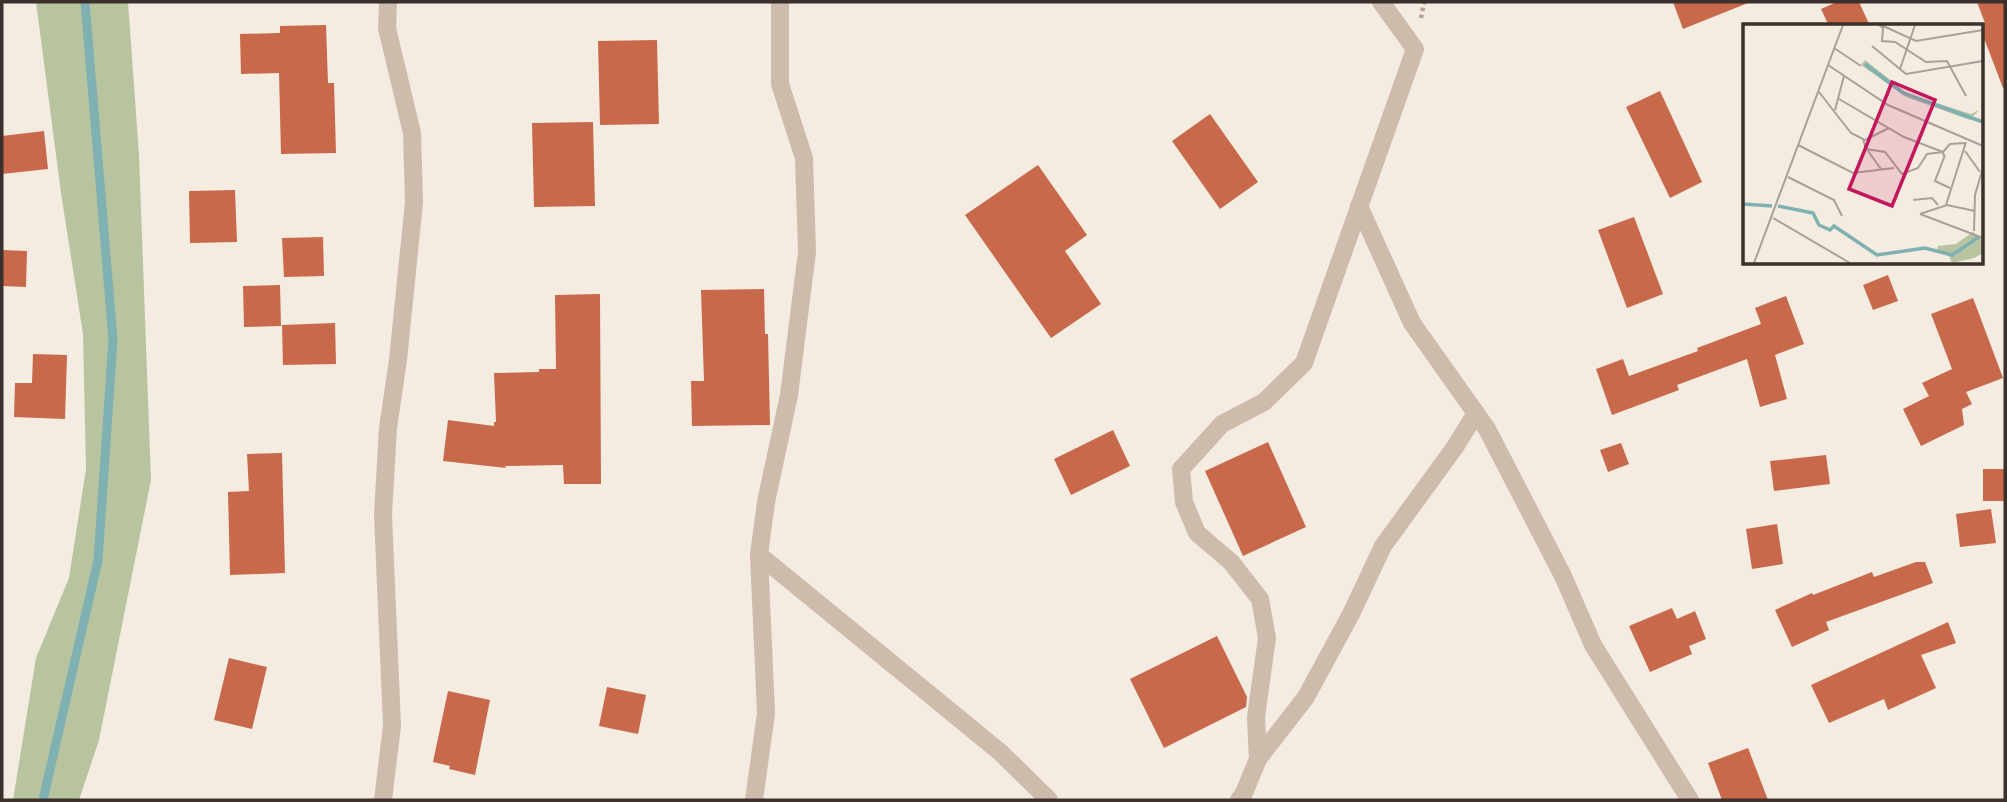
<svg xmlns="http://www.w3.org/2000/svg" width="2007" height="802" font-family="'Asap Condensed',sans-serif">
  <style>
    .green { fill: #b8c4a0 }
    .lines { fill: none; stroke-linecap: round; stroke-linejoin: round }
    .stream { stroke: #7fb0b2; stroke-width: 9 }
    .building { fill: #c8694b }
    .path { stroke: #b9a596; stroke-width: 4.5; stroke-dasharray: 3.5 3.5; stroke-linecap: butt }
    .street { stroke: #cdbbac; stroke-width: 18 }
    .inset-river { fill: none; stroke: #7fb0b2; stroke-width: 3.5 }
    .inset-road { fill: none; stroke: #aaa098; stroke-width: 2 }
    .view { fill: #c2185b; fill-opacity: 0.15; stroke: #c2185b; stroke-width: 3.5 }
    .inset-edge { fill: none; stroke: #3b302b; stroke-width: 3.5 }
  </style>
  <rect width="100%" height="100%" fill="#f4ebe1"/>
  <path class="green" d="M 36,2 L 128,2 L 139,155 L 151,480 L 99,740 L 79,800 L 13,800 L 36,658 L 69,578 L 86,469 L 83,334 L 61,193 Z"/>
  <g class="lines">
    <path class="stream" d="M 43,800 L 98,560 L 113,340 L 85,2"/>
  </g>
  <g class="building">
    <path d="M 1673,2 L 1748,2 L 1748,3 L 1683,29 Z"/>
    <path d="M 1837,2 L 1859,2 L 1870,26 L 1829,26 L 1821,9 Z"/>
    <path d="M 1977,2 L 2005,2 L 2005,87 L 2003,88 L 1979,25 L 1985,23 Z"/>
    <path d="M 326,25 L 328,83 L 334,83 L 336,153 L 281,154 L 279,73 L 241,74 L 240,34 L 280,33 L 280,26 Z"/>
    <path d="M 657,40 L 659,124 L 600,125 L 598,41 Z"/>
    <path d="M 1660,91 L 1702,182 L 1670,198 L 1626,107 Z"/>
    <path d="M 1210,114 L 1258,182 L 1220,209 L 1172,141 Z"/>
    <path d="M 593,122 L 595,206 L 534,207 L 532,123 Z"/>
    <path d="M 44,131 L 48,169 L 2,174 L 2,136 Z"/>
    <path d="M 1038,165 L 1087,235 L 1065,251 L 1101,304 L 1051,338 L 965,215 Z"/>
    <path d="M 235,190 L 237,242 L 190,243 L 189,191 Z"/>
    <path d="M 1634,217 L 1663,294 L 1627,308 L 1598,230 Z"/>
    <path d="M 323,237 L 324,276 L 284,277 L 282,238 Z"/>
    <path d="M 2,250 L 27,251 L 26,287 L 2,286 Z"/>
    <path d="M 1888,275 L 1898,301 L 1873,310 L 1863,285 Z"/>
    <path d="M 280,285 L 281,326 L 244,327 L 243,286 Z"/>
    <path d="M 764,289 L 765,334 L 768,334 L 770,425 L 692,426 L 691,381 L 704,381 L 701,290 Z"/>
    <path d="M 600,294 L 601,484 L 564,484 L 563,465 L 505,466 L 506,468 L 443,461 L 448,420 L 494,426 L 494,422 L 496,422 L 494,373 L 539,372 L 539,369 L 556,369 L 555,295 Z"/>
    <path d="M 1786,296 L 1804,344 L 1775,355 L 1787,399 L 1760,407 L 1747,359 L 1677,385 L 1679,390 L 1612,415 L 1596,369 L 1623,359 L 1629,376 L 1698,351 L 1697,348 L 1761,324 L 1755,308 Z"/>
    <path d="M 1973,298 L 2003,378 L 1966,392 L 1972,404 L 1962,409 L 1964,425 L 1921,446 L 1903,409 L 1929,396 L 1922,383 L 1952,369 L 1931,314 Z"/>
    <path d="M 335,323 L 336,364 L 283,365 L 282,325 Z"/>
    <path d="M 33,354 L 67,355 L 65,419 L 14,417 L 15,383 L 32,383 Z"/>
    <path d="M 1113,430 L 1130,466 L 1071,495 L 1054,459 Z"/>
    <path d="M 1268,442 L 1306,527 L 1243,556 L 1205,471 Z"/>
    <path d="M 1621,443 L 1629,464 L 1608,472 L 1600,450 Z"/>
    <path d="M 282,453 L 285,573 L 230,575 L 228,492 L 249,491 L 247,454 Z"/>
    <path d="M 1826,455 L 1830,484 L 1774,491 L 1770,461 Z"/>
    <rect x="1983" y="469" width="22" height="32"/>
    <path d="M 1991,509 L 1996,543 L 1960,547 L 1956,514 Z"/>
    <path d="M 1777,524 L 1783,564 L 1752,569 L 1746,529 Z"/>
    <path d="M 1916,562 L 1925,562 L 1933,583 L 1826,622 L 1829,630 L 1792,647 L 1775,610 L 1812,593 L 1813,595 L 1872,572 L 1874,577 Z"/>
    <path d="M 1672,608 L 1677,619 L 1695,611 L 1706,639 L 1689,646 L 1692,654 L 1650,672 L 1629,626 Z"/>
    <path d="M 1948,622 L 1956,643 L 1921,655 L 1936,688 L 1888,710 L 1884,699 L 1829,723 L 1811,685 Z"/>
    <path d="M 1217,636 L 1247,697 L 1246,707 L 1164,748 L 1130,679 Z"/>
    <path d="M 229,658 L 267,667 L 252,729 L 214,720 Z"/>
    <path d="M 607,687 L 646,695 L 638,734 L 599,726 Z"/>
    <path d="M 448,691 L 490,700 L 475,775 L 449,769 L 450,766 L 433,762 Z"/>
    <path d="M 1748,748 L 1768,800 L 1722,800 L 1708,763 Z"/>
  </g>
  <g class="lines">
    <path class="path" d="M 1421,18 L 1424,2"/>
    <g class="street">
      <path d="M 1359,206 L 1412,323 L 1487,429 L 1563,576 L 1593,645 L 1690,800"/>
      <path d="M 759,555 L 1000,752 L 1049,800"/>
      <path d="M 1258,759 L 1306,697 L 1351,614 L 1383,546 L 1455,447 L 1476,413"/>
      <path d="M 383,800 L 392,726 L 383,514 L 388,428 L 398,360 L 414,202 L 412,133 L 387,28 L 388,2"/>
      <path d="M 754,800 L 766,713 L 759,555 L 766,502 L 789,395 L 807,252 L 804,158 L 780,84 L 780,2"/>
      <path d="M 1239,800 L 1244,793 L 1258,759 L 1256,717 L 1267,638 L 1260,599 L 1231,562 L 1197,533 L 1184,502 L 1181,469 L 1222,424 L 1264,402 L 1304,363 L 1415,49 L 1381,2"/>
    </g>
  </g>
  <g transform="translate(1743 24)">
    <rect width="240" height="240" fill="#f4ebe1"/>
    <path d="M 122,36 L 165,70 L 228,90 L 236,86 L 227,96 L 163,73 L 118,41 ZM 230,208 L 240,216 L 240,229 L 231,234 L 209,239 L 206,232 L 194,227 L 195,222 L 213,220 Z" fill="#b8c4a0"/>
    <path class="inset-river" d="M 122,40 L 160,69 L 240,98M 0,180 L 29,182M 35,182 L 70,189 L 76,201 L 87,206 L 91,202 L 134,231 L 182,224 L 209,231 L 236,213"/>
    <path class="inset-road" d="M 136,1 L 140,4 L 139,17 L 152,18 L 183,38 L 204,37 L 223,72M 138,1 L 173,17 L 240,6M 129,22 L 163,50 L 240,37M 91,24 L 118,42M 85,41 L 145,81 L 240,122M 157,45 L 172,1M 76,68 L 108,109 L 120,115 L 123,125 L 142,128 L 159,150 L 175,144 L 184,130 L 200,128 L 207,120 L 223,119M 96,75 L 161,113 L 200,128 L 201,132M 92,86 L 101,52M 120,117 L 146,104M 55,121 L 110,149 L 151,144M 125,127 L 138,145M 222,127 L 237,148M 202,131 L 192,157 L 207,164M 45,153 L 91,176 L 99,192M 170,176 L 189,174 L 195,181M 203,181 L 223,118M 177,190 L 240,214M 177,190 L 204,181 L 232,187M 30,194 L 107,239M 231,207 L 232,171 L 240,144M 11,239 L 100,1"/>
    <path class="view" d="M 149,58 L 192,76 L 149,182 L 106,165 Z"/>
    <rect width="240" height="240" class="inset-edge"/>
  </g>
  <rect width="2007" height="802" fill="none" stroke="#3b302b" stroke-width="7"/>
</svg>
